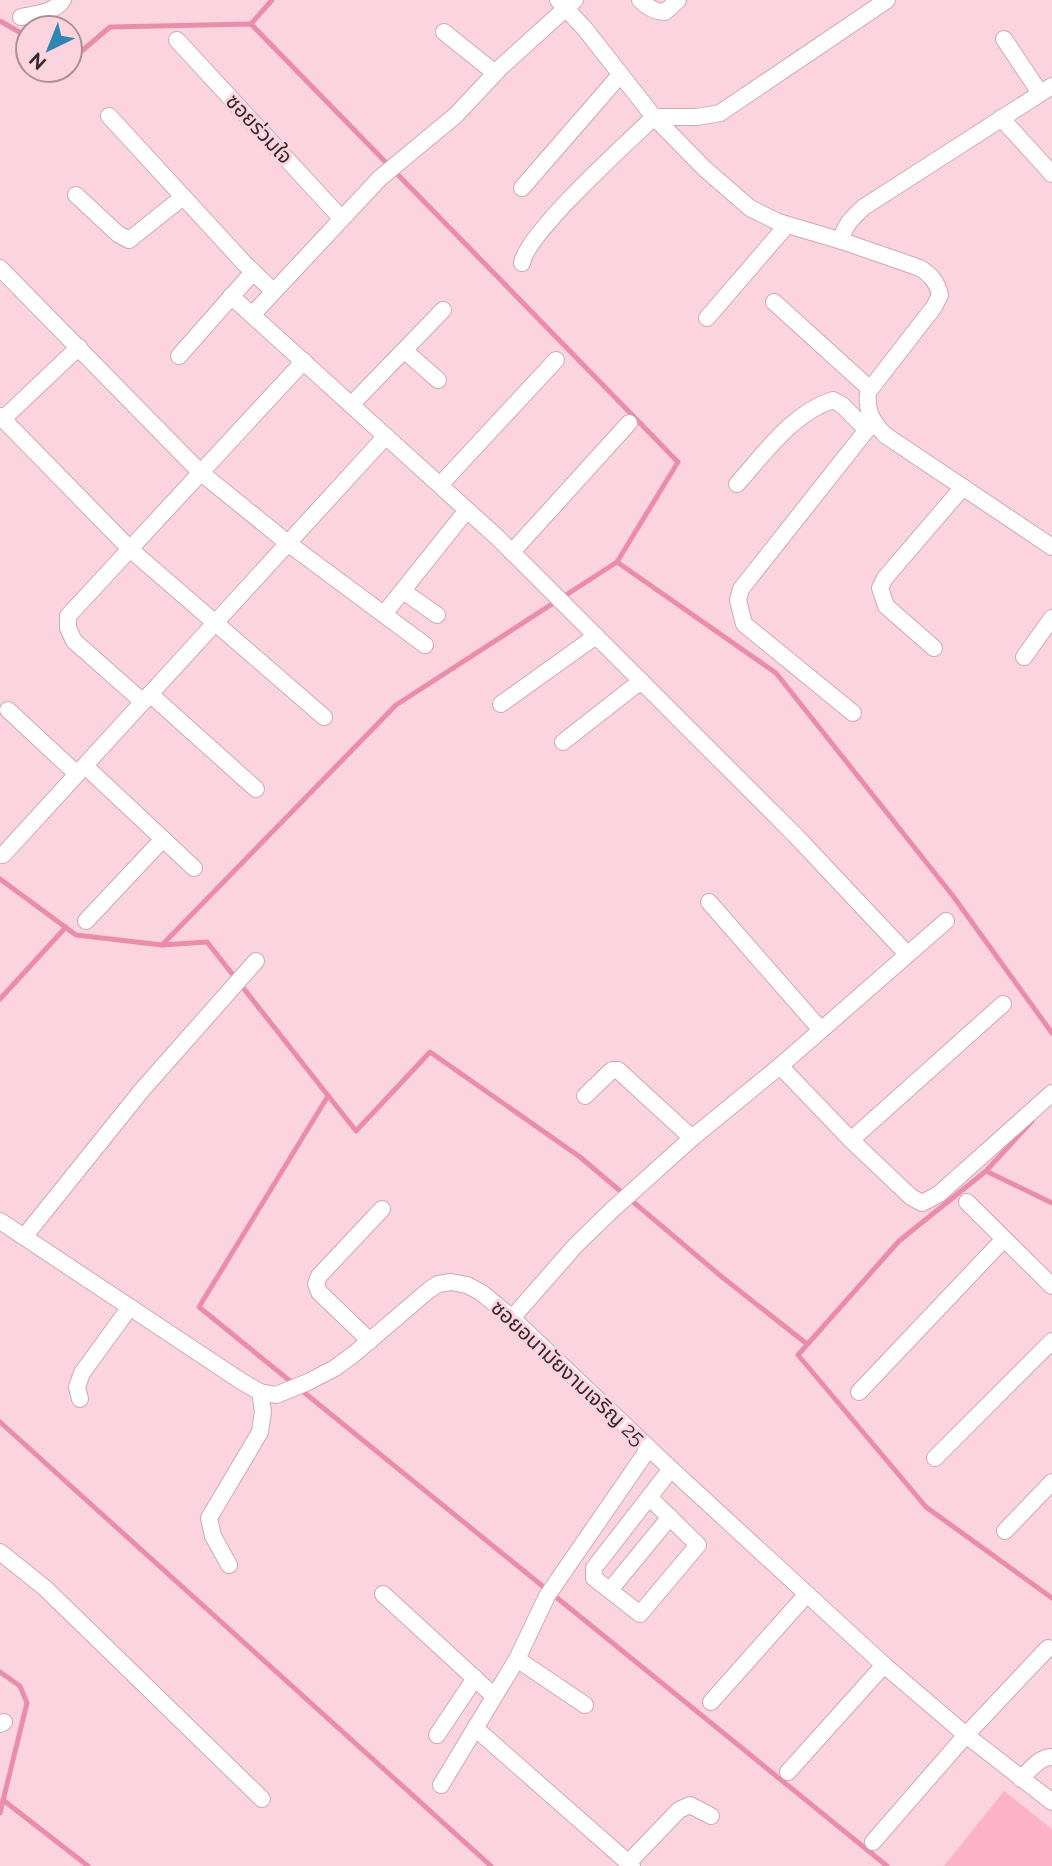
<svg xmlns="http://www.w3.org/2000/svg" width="1052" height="1866" font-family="Raleway,'Noto Sans Thai',sans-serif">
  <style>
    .green { fill: #fcb3c9 }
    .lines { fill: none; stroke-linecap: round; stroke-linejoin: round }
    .stream { stroke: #ea8daa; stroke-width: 5 }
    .minor-casing { stroke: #cea8b2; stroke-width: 18 }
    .minor { stroke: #fff; stroke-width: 16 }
    .labels { text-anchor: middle; stroke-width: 6; stroke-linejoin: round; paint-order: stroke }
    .street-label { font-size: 21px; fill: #37282c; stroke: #fcd4df }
  </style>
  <rect width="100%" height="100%" fill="#fcd4df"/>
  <path class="green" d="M 1004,1791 L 1052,1829 L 1052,1866 L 944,1866 Z"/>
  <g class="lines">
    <g class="stream">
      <path d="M 0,21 L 28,37"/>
      <path d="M 251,24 L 272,0"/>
      <path d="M 70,61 L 110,27 L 251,24 L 678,462 L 617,562 L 396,705 L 162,945 L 207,942 L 356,1131 L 430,1052 L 580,1157 L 722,1277 L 807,1344"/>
      <path d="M 617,562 L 776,673 L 953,896 L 1052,1033"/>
      <path d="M 0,879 L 76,935 L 162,945"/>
      <path d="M 0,999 L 66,927"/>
      <path d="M 328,1096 L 199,1307 L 887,1866"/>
      <path d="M 1032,1121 L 986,1171 L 899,1241 L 798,1355 L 926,1507 L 1052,1598"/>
      <path d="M 986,1171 L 1052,1203"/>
      <path d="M 0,1422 L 491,1866"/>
      <path d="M 0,1672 L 20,1686 L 27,1703 L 0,1813"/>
      <path d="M 3,1800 L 88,1866"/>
    </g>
    <defs>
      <g id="minor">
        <path d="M 558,0 L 585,29 L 654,117 L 705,169 L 750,208 L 778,222 L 842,241 L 920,268 C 931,275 937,282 940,295 L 934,307 L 868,392 C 866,412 872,421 885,435 L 1052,547"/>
        <path d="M 640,0 C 648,8 655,12 665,12 L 678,0"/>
        <path d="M 21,17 C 35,14 54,13 63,0"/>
        <path d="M 444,32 L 495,73"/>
        <path d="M 1004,39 L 1040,93"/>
        <path d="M 177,40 L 341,218"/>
        <path d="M 109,116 L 245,264 L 273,291"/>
        <path d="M 1001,118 L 1052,174"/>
        <path d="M 522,188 L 620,75"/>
        <path d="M 76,195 L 118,234 L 129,240 L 183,197"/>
        <path d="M 842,241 C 842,227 854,216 864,207 L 1052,86"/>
        <path d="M 522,263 C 527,233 628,142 654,117 L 697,117 L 720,113 L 887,0"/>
        <path d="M 0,268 L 200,472 L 289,544 L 425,645"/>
        <path d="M 231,296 L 498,538 L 796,836 L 907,954"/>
        <path d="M 774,302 L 870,389"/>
        <path d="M 252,315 L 380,178 L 456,115 L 501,67 L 575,0"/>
        <path d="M 707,318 L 787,225"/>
        <path d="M 405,351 L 438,380"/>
        <path d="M 179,356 L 253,272"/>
        <path d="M 351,405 L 443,310"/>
        <path d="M 0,416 L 131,550 L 324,717"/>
        <path d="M 3,419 L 79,347"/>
        <path d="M 737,484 C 765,453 792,413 833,400 L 842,405 L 867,430"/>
        <path d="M 440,485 L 556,360"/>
        <path d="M 512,552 L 629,423"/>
        <path d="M 403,591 L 437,615"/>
        <path d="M 384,614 L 467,510"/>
        <path d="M 934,648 L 886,606 L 880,588 L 885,578 L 963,487"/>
        <path d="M 1024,657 L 1052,618"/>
        <path d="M 150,694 L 256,789"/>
        <path d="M 143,702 L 74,641 L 68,628 L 68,616 L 304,361"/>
        <path d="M 501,704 L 596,636"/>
        <path d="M 8,710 L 77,774"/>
        <path d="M 853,713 L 744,624 L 738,600 L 741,589 L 873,422"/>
        <path d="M 563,742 L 641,681"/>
        <path d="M 85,766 L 194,868"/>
        <path d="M 3,855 L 386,436"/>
        <path d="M 709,902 L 821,1030"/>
        <path d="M 86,921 L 163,839"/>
        <path d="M 780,1066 L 851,1140 L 911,1197 L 922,1203 L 939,1194 L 1052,1093"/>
        <path d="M 585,1096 L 612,1070 L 618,1070 L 692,1138"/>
        <path d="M 851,1140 L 1003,1004"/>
        <path d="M 967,1202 L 1052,1286"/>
        <path d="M 0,1221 L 241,1381 L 260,1392 L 276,1395 L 308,1382 L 335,1368 L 354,1354 L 429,1290 L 438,1284 L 451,1282 L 467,1285 L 482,1293 L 512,1318 L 671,1469 L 884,1665 L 966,1735 L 1052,1802"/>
        <path d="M 24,1237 L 142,1090 L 256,961"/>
        <path d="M 512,1318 L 576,1245 L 612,1210 L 692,1138 L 780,1066 L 946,921"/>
        <path d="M 370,1341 L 319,1292 L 316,1284 L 319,1276 L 382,1209"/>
        <path d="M 859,1392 L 1004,1239"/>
        <path d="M 80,1399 L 77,1387 L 82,1373 L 130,1307"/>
        <path d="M 935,1458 L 1052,1341"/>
        <path d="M 649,1497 L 698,1545 L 640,1614 L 594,1578 L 594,1568 L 671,1469"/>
        <path d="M 1005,1531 L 1052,1482"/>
        <path d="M 0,1552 L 45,1588 L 262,1799"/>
        <path d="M 229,1565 L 213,1536 L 209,1518 L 260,1432 L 263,1411 L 260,1392"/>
        <path d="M 610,1590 L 670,1517"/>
        <path d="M 383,1594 L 494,1696"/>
        <path d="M 517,1659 L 585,1705"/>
        <path d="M 711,1702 L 807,1594"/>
        <path d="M 0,1724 L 4,1722"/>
        <path d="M 475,1728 L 632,1866"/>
        <path d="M 437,1735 L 475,1678"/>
        <path d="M 788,1772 L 884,1665"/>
        <path d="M 1021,1779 C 1030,1770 1039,1757 1052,1757"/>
        <path d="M 441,1785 L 517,1659 L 547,1596 L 649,1448"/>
        <path d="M 873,1842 L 966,1735 L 1048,1648"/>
        <path d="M 628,1863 L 679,1810 L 690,1805 L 711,1816"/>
      </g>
    </defs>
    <use href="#minor" class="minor-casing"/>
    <use href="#minor" class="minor"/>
  </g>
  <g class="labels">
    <g class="street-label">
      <text transform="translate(259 129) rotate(47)" y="7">ซอยร่วมใจ</text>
      <text transform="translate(568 1373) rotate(43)" y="7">ซอยอนามัยงามเจริญ 25</text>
    </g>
  </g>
  <g transform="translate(49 49) rotate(223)"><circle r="33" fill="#fcd4df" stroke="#ad8f97" stroke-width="2"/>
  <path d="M0-5L12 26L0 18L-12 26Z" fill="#2d86b4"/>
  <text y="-10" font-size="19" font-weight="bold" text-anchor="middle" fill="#37282c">N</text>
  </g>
</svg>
